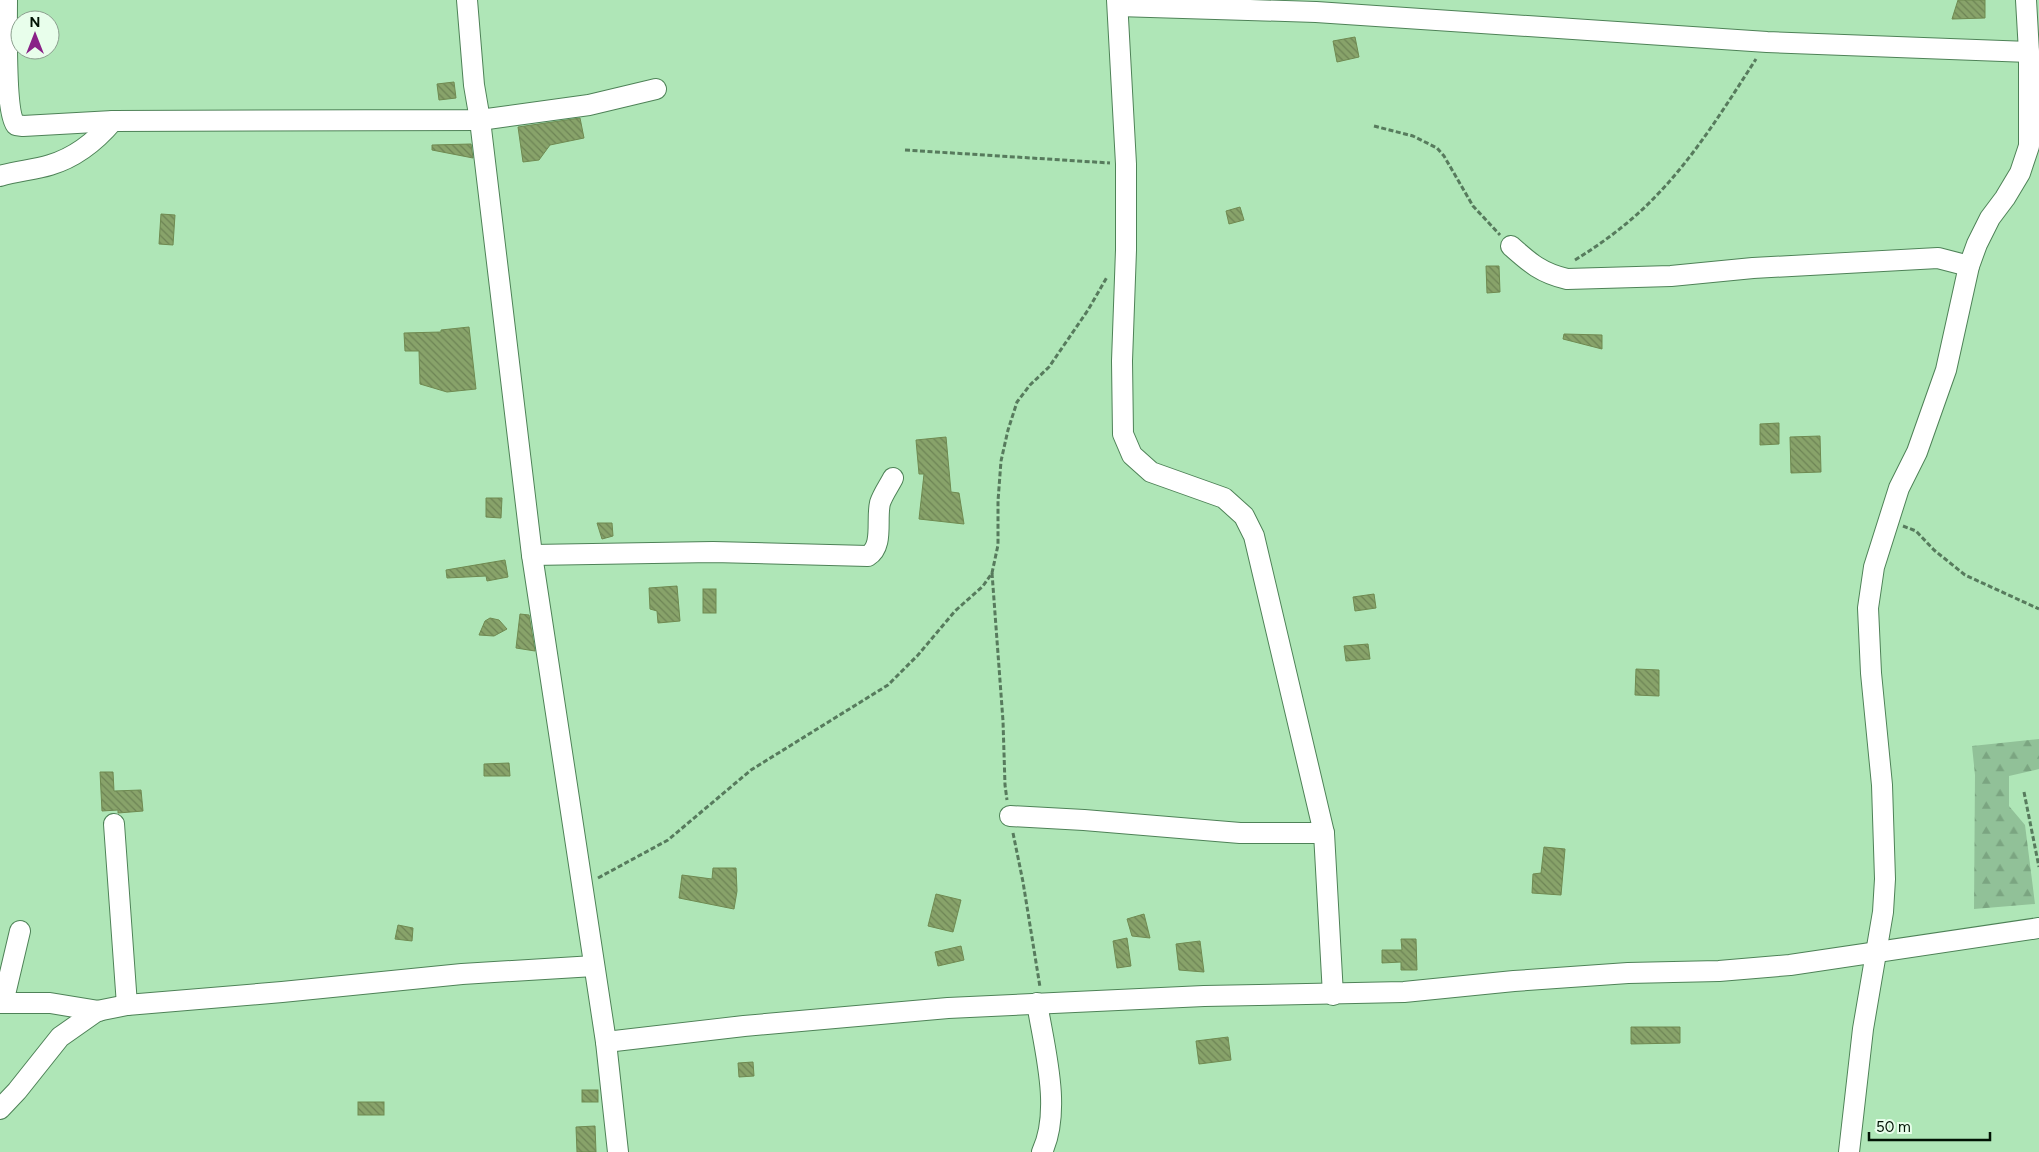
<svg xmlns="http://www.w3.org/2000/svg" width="2039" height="1152" font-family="Figtree,sans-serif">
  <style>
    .forest { fill: url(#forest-firs) }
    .building { fill: url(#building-back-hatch); stroke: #6f8a51 }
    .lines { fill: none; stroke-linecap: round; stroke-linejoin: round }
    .minor-casing { stroke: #4e8257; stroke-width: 22 }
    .path { stroke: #577b5d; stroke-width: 3; stroke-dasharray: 5 2.5; stroke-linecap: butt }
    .minor { stroke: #fff; stroke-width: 20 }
  </style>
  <defs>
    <pattern id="forest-firs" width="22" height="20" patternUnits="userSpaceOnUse" patternTransform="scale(1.25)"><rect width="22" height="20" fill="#91c198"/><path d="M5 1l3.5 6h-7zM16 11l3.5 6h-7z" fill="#7ba581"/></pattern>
    <pattern id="building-back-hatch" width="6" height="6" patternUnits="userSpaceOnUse" patternTransform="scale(1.25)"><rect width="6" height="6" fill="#88a36a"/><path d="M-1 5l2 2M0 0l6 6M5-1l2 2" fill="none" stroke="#6d8455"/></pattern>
  </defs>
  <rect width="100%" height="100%" fill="#afe6b7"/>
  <path class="forest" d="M 2039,739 L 2039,769 L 2009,776 L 2009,806 L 2025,825 L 2035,904 L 1974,909 L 1975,775 L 1972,746 Z"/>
  <g class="building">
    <path d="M 1958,0 L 1985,0 L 1985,18 L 1952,19 Z"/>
    <path d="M 1355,37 L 1359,57 L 1337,62 L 1333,41 Z"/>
    <path d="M 454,82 L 456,98 L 439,100 L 437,84 Z"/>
    <path d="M 580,118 L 584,138 L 550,145 L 539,160 L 523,162 L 518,127 Z"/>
    <path d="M 471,144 L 473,158 L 432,150 L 432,145 Z"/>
    <path d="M 1240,207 L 1244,220 L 1229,224 L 1226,211 Z"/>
    <path d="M 161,214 L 175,215 L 173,245 L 159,244 Z"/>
    <path d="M 1486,266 L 1499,266 L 1500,292 L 1487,293 Z"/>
    <path d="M 469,327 L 476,389 L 447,392 L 420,384 L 419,351 L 405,351 L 404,333 L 441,332 L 441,330 Z"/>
    <path d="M 1564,334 L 1602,335 L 1602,349 L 1563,339 Z"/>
    <path d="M 1779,423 L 1779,444 L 1760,445 L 1760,424 Z"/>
    <path d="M 1820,436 L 1821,472 L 1791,473 L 1790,437 Z"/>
    <path d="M 946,437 L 951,492 L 959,493 L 964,524 L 919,519 L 924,474 L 919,474 L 916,440 Z"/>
    <path d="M 486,498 L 502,498 L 501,518 L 486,517 Z"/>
    <path d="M 597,523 L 612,523 L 613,536 L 602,539 Z"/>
    <path d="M 505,560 L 508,577 L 487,581 L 486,576 L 447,578 L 446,570 Z"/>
    <path d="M 677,586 L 680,621 L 658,623 L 657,611 L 650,609 L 649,588 Z"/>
    <rect x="703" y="589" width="13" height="24"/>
    <path d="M 1374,594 L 1376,608 L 1355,611 L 1353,597 Z"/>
    <path d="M 520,614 L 529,615 L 535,651 L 516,648 Z"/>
    <path d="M 490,618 L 499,620 L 507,629 L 494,636 L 479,635 L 485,621 Z"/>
    <path d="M 1368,644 L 1370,659 L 1346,661 L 1344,646 Z"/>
    <path d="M 1636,669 L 1659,670 L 1659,696 L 1635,695 Z"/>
    <path d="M 509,763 L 510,776 L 484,776 L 484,764 Z"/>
    <path d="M 100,772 L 113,772 L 114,791 L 141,790 L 143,811 L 118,813 L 118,810 L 102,811 Z"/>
    <path d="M 1544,847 L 1565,849 L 1561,895 L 1532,893 L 1533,874 L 1541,873 Z"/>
    <path d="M 713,868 L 736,868 L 737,891 L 734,909 L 679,898 L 682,875 L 712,879 Z"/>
    <path d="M 936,894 L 961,900 L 953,932 L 928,926 Z"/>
    <path d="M 1144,914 L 1150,938 L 1132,936 L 1127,919 Z"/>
    <path d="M 398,925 L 413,928 L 412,941 L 395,939 Z"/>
    <path d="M 1127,938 L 1131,966 L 1117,968 L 1113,941 Z"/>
    <path d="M 1401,939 L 1416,939 L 1417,970 L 1401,970 L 1401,962 L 1382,963 L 1382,950 L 1402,950 Z"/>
    <path d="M 1200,941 L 1204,972 L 1179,970 L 1176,944 Z"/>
    <path d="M 961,946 L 964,960 L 938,966 L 935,952 Z"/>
    <path d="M 1631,1027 L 1680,1027 L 1680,1043 L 1631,1044 Z"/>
    <path d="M 1228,1037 L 1231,1060 L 1199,1064 L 1196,1041 Z"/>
    <path d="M 753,1062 L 754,1076 L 739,1077 L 738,1063 Z"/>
    <rect x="582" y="1090" width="16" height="12"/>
    <rect x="358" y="1102" width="26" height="13"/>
    <path d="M 595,1126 L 596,1152 L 577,1152 L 576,1127 Z"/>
  </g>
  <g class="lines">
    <defs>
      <g id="minor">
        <path d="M 7,0 C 7,22 5,113 16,125 L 23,126 L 113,121 L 480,120 L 589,105 L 656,89"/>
        <path d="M 467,0 L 474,85 L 480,120 L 532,555 L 606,1042 L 618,1152"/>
        <path d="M 1117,0 L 1126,164 L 1126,250 L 1122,361 L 1123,434 L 1132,455 L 1151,472 L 1224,498 L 1244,516 L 1254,536 L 1324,833 L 1333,995"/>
        <path d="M 1118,6 L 1316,12 L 1767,42 L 2029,52"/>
        <path d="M 0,176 C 16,171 34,170 50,165 C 77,157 96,141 113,121"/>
        <path d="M 1511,246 C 1530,263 1541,273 1567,279 L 1671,276 L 1753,268 L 1938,258 L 1969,266"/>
        <path d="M 532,555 L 713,552 L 868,556 C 884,546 876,520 880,503 C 883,494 889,486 893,478"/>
        <path d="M 1010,816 L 1084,820 L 1240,833 L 1324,833"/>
        <path d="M 114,824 L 127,1005"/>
        <path d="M 0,1003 L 50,1003 L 99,1011"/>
        <path d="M 3,1003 L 20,931"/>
        <path d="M 1037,1003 C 1044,1047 1062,1110 1042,1152"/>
        <path d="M 606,1042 L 744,1026 L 948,1008 L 1204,996 L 1404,992 L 1514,981 L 1628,973 L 1719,971 L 1790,965 L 2039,928"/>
        <path d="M 0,1109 L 17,1091 L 60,1037 L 97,1011 L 127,1005 L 282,992 L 462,974 L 594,966"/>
        <path d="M 1849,1152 L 1863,1029 L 1883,912 L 1885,879 L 1882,785 L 1871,673 L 1868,608 L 1874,567 L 1899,488 L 1917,452 L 1946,370 L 1969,266 L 1977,244 L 1990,218 L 2005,198 L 2020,173 L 2029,146 L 2029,52 L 2026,0"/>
      </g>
    </defs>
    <use href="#minor" class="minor-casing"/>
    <g class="path">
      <path d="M 1374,126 L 1413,136 L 1437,148 L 1444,156 L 1473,206 L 1500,235"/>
      <path d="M 905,150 L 1110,163"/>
      <path d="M 1575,260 C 1604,242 1631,222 1655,197 C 1695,156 1725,107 1756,59"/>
      <path d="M 1903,526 L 1916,531 L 1934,550 L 1965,575 L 2039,609"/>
      <path d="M 992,573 L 1003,721 L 1005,785 L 1007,800"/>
      <path d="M 2024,792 L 2039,867"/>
      <path d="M 1013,833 L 1023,882 L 1040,987"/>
      <path d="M 598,878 L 668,840 L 751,770 L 888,685 L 918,655 L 955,611 L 983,586 L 992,573 L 998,545 L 998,501 L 1001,461 L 1008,430 L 1017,402 L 1030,385 L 1049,367 L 1088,310 L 1107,277"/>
    </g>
    <use href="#minor" class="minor"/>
  </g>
  <g transform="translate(35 35)"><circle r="24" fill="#e8feeb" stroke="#8ca08f"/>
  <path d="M0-4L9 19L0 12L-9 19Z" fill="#892187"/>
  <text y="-8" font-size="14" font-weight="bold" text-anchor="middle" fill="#011304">N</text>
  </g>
  <path d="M1869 1132v8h121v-8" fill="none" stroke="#011304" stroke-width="2.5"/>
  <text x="1876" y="1132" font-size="15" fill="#011304" stroke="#e8feeb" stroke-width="4" paint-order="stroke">50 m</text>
</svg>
